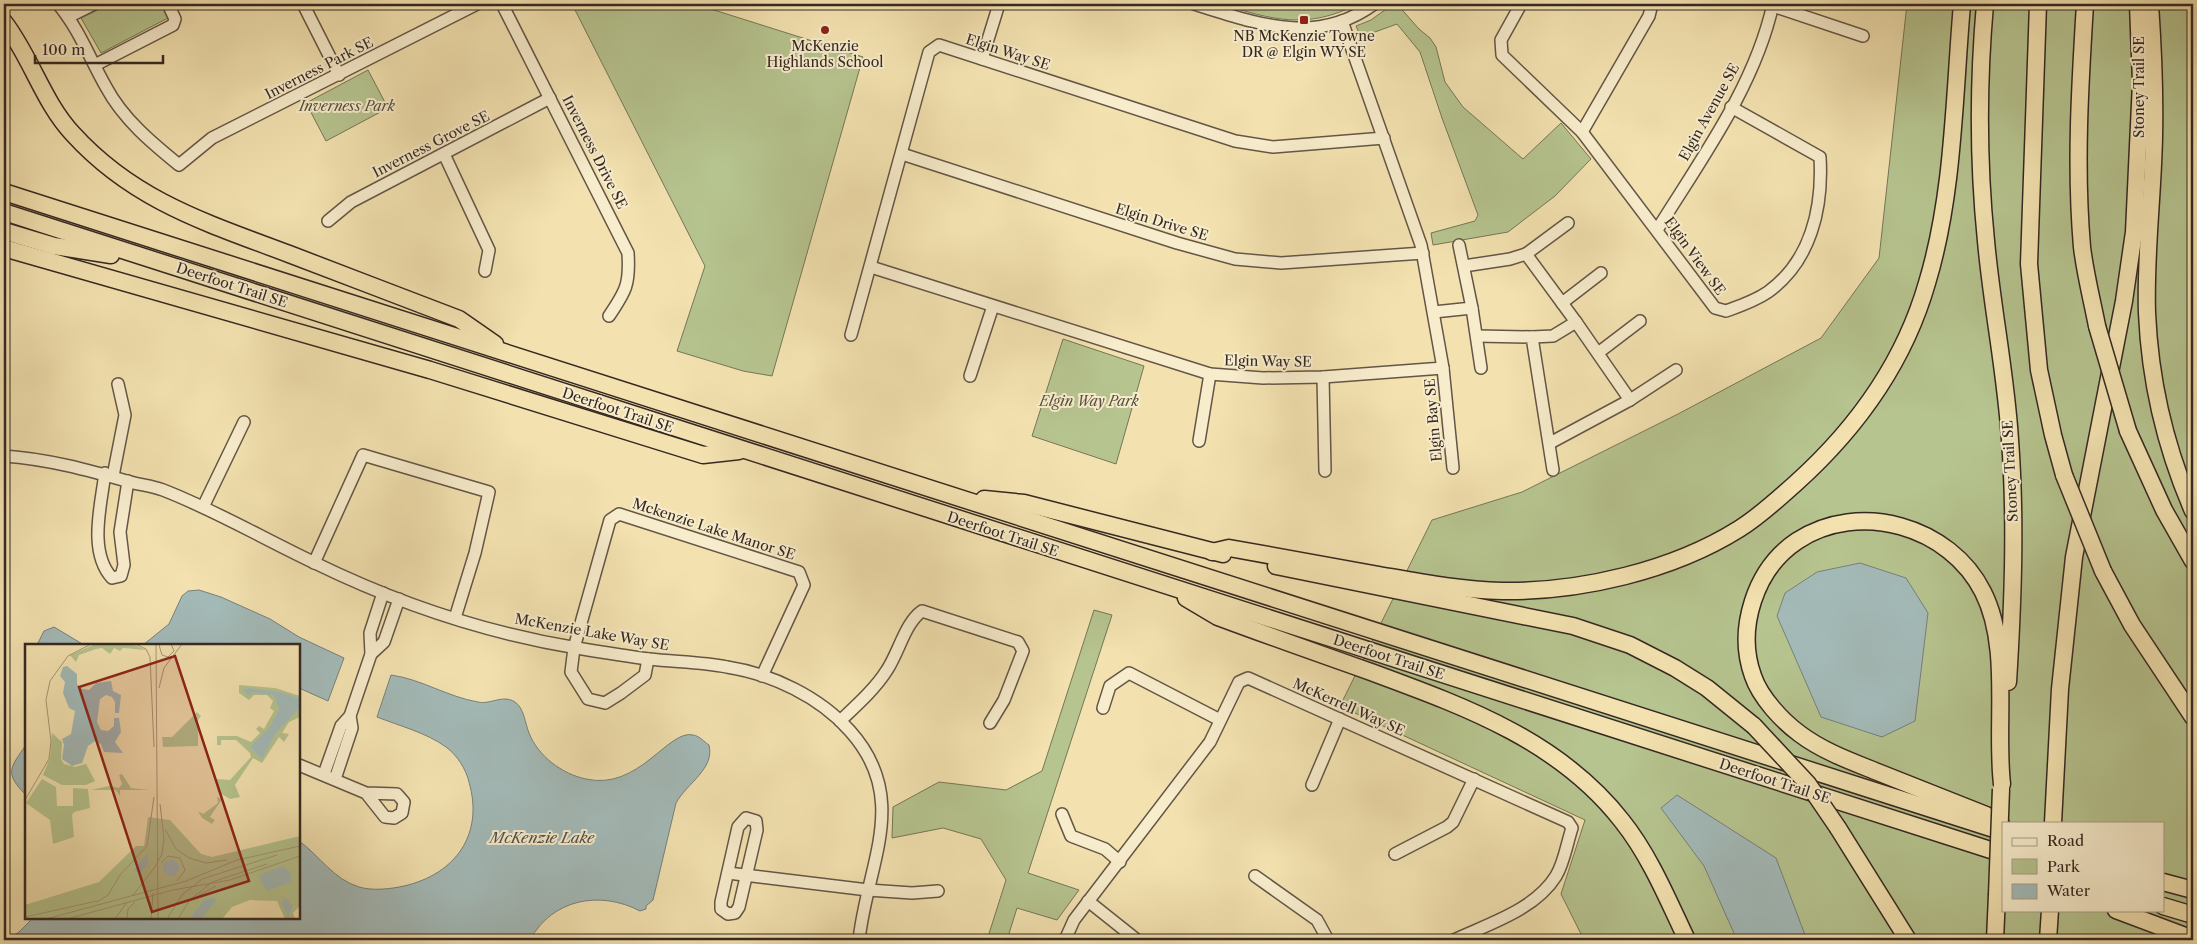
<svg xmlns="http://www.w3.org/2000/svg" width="2197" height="944" font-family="'Libre Caslon Text',serif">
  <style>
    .green { fill: #b6c48f; stroke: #767658; fill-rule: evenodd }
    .water { fill: #a3bab8; stroke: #77807c }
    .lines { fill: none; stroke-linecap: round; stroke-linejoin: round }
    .minor-casing { stroke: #645646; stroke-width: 14 }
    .highway-casing { stroke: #352822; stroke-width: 19 }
    .minor { stroke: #f7eccc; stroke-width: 11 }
    .highway { stroke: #f3e2b0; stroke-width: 16 }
    .highway-bridge-casing { stroke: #352822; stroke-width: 19; stroke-linecap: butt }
    .highway-bridge { stroke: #f3e2b0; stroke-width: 16 }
    .poi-dot { fill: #8f2418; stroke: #f7eccc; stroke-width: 2 }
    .labels { text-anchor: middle; stroke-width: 4; stroke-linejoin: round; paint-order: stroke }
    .poi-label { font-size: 14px; fill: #352822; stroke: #f7eccc }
    .street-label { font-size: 14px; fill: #352822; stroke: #f7eccc }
    .park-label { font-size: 14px; font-style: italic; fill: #554f3d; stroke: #f7eccc }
    .water-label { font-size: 15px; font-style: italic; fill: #504c48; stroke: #f7eccc }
    .inset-road { fill: none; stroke: #a79877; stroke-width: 1 }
    .view { fill: #8f2418; fill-opacity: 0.15; stroke: #8f2418; stroke-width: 2.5 }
    .inset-edge { fill: none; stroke: #352822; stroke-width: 2.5 }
  </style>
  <rect width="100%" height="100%" fill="#f3e2b0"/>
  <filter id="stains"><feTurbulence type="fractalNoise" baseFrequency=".004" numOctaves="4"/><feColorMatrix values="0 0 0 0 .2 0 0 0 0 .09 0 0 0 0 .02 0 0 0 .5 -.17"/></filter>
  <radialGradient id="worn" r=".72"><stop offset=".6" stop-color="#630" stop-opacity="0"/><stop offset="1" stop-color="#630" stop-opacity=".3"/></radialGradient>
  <g class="green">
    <path d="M 110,4 L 162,4 L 168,18 L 101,53 L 81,18 Z"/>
    <path d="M 572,4 L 695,4 L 863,57 L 772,376 L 743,371 L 677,351 L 705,266 Z"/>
    <path d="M 1221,4 L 1358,4 C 1307,30 1273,20 1221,4 Z"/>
    <path d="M 1393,4 L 1397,4 L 1419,29 L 1430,38 L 1436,47 L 1445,82 L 1463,107 L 1523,159 L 1561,123 L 1591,159 L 1555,196 L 1508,232 L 1433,245 L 1431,233 L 1475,221 L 1478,215 L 1442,118 L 1420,52 L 1397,24 L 1361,37 L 1356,26 L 1371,20 Z"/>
    <path d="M 1907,4 L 2193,4 L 2193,940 L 1584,940 L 1561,894 L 1585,820 L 1340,706 L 1432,520 L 1522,492 L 1678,414 L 1821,338 L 1879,258 ZM 2003,823 L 2163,823 L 2163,910 L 2003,910 Z"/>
    <path d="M 368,70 L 388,108 L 326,141 L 306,103 Z"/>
    <path d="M 1063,339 L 1144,366 L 1116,464 L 1032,436 Z"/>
    <path d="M 1094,610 L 1112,615 L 1028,873 L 1079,890 L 1057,920 L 1017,908 L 1007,940 L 987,940 L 1006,880 L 981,839 L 943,828 L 892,838 L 893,807 L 939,782 L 1006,790 L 1042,771 Z"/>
  </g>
  <g class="water">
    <path d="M 1860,563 L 1906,578 L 1928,613 L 1915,721 L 1882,737 L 1821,717 L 1777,616 L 1785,593 L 1817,572 Z"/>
    <path d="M 199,590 L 221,597 L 270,619 L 299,637 L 344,658 L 328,701 L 299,688 L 299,645 L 143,645 L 169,624 L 182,596 L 188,591 Z"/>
    <path d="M 54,627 L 84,645 L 37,645 L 44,631 Z"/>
    <path d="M 391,675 C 421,679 448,697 478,702 C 490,705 503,694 515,702 C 524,708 525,723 529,733 C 538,756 562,774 586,779 C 639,791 668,729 693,735 C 700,736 704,742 709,745 C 715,769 687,783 676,803 L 653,900 L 646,906 L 646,909 L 640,911 C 600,890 552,899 530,940 L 7,940 L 19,932 L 33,918 L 299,918 L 299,841 C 320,856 333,879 359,887 C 372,891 391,889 404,886 C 456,874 484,834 469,782 C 466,769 457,755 446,747 C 427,733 400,726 377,717 Z"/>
    <path d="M 26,745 L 26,795 C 4,773 10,768 26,745 Z"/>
    <path d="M 1677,795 L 1776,858 L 1805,935 L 1802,940 L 1737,940 L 1704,866 L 1661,808 Z"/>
  </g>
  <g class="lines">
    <defs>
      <g id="minor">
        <path d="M 58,4 C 79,29 90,59 106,87 C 123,119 152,143 179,165 L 212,138 L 477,4"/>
        <path d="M 303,4 L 339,75"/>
        <path d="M 502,4 L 628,253 C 630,284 626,291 609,316"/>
        <path d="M 1194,4 C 1256,23 1315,47 1374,4"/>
        <path d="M 1521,4 L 1501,40 L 1502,55 L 1582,132 L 1715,308 L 1726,311 C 1740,306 1755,301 1768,292 C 1811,261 1823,208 1820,157 L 1731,107"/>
        <path d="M 1773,6 L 1863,36"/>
        <path d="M 68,17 L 94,4"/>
        <path d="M 982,59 L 999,4"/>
        <path d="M 95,65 L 173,25 L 175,19 L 168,4"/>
        <path d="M 1582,132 L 1649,16 L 1652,4"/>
        <path d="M 444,154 L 489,250 L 485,271"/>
        <path d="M 902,154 L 1177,243 L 1235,259 L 1281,263 L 1423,253"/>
        <path d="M 328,221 L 351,202 L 550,98"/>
        <path d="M 1657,230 C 1701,159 1755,86 1773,4"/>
        <path d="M 1526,254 L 1568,223"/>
        <path d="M 1464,266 L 1510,259 L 1526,254 L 1576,322 L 1553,336 L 1532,337"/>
        <path d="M 871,267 L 1210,374 L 1263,378 L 1323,377 L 1443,368 L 1421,245 L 1342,21"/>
        <path d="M 1562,303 L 1601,273"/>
        <path d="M 1472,308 L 1481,368"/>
        <path d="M 1434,312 L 1472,308 L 1459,245"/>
        <path d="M 1576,322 L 1630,400"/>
        <path d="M 851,335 L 929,52 L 939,45 L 1235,141 L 1273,147 L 1384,138"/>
        <path d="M 1477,336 L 1532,337 L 1553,470"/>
        <path d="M 1598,353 L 1640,321"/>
        <path d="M 1443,368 L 1453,468"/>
        <path d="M 970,376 L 993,306"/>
        <path d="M 1323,377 L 1325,471"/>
        <path d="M 1199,441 L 1210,374"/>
        <path d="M 1550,443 L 1630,400 L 1676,370"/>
        <path d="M 4,456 C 48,459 88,470 130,482 C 141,485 152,486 163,490 C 215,510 264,539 315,563 C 397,603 486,633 577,648 C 601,652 625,656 649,659 C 675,662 702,662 727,667 C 772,674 820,697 850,731 C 911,799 867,864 859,940"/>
        <path d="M 105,473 C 101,505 88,552 112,578 L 121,576 L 124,565 L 120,532 L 128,481"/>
        <path d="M 113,476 L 125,415 L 118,384"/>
        <path d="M 203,507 L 244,422"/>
        <path d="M 314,563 L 363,455 L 489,492 L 475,553 L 455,618"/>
        <path d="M 371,654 L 384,642 L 399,599"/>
        <path d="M 648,659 L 645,675 L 621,693 L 605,703 L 588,699 L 571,672 L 574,648 L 610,520 L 619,514 L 799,572 L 804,585 L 762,676"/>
        <path d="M 1103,708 L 1110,686 L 1129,673 L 1220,720"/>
        <path d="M 840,721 C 857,705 875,689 887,670 C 899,652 905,623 922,611 L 1018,642 L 1023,651 L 1004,700 L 990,723"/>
        <path d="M 299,765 L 366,793 L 397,794 L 404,802 L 402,813 L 394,818 L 385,817 L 366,793"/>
        <path d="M 324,774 L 341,726 L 350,716"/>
        <path d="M 335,779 L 352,728 L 350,716 L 371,654 L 370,633 L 383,593"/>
        <path d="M 1312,785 L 1340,719"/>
        <path d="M 1062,814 L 1071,836 L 1105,849 L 1120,862"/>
        <path d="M 746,818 L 756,821 L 757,830 L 739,907 L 735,913 L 728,914 L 721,909 L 721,902 L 738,827 Z"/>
        <path d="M 1395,854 L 1447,827 L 1453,822 L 1474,779"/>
        <path d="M 728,873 L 868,890 L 912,893 L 938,891"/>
        <path d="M 1255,876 L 1317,920 L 1328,940"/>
        <path d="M 1088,901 L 1137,940"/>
        <path d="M 1065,940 L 1074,920 L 1210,742 L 1239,682 L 1248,678 L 1568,822 L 1572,828 C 1567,843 1564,863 1556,876 C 1535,910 1488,924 1454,940"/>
      </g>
      <g id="highway">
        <path d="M 1985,4 C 1978,83 1978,162 1986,241 C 1992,308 2006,374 2010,440 C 2016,521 2013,601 2008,682"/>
        <path d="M 2038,4 L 2029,264 L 2039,370 L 2053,435 L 2064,475"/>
        <path d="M 2085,4 C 2080,85 2075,166 2082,247 C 2085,273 2092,300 2097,326"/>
        <path d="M 2150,4 C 2153,47 2155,92 2154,136 C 2153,195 2145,254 2147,313 C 2150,381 2166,449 2193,511"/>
        <path d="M 4,22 C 31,57 43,102 73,134 C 134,201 207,223 289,254 C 346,276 402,297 459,319 L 495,344"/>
        <path d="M 4,192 L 2003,832"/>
        <path d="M 4,212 L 2003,854"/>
        <path d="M 4,231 L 54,246 L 111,255"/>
        <path d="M 4,248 L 430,370 L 703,455 L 739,451"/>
        <path d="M 2128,431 L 2164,510 L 2193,561"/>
        <path d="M 984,499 L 1024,503 L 1223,554"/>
        <path d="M 1212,552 L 1229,548 C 1279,557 1329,566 1379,575 C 1419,582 1460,590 1502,591 C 1580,592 1672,571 1739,529 C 1760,516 1778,499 1796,483 C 1857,428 1904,363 1927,283 C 1954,194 1954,96 1962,4"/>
        <path d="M 1276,566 L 1573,626 L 1630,645 L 1675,668 L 1707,688 L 1754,726"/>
        <path d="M 2103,571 L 2132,625 L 2193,717"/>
        <path d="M 1186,598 L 1218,617 C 1269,636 1320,654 1371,672 C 1463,706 1559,740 1622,821 C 1650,856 1668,900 1687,940"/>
        <path d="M 2053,823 L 2060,689 L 2074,557 L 2124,301 L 2134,232 L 2141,82 L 2138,4"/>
        <path d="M 2001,824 L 1986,815 C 1951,801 1915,787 1880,773 C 1853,762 1824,752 1800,734 C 1782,721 1760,697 1753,676 C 1736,629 1755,569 1797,541 C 1859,500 1950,526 1983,592 C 2011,647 1995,723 2002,784"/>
        <path d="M 1838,828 L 1908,940"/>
        <path d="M 2163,882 L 2193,890"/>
        <path d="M 2163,906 L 2193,915"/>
        <path d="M 2116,910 L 2193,939"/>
        <path d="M 1995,940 L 1997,895"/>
        <path d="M 2048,940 L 2050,910"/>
      </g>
    </defs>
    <use href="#minor" class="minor-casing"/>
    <use href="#highway" class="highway-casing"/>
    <use href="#minor" class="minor"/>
    <use href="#highway" class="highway"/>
    <defs>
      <g id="highway-bridge">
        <path d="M 2097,326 L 2128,431"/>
        <path d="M 2064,475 L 2103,571"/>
        <path d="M 1754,726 L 1808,784 L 1838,828"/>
        <path d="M 1997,895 L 2001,789"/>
      </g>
    </defs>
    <use href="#highway-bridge" class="highway-bridge-casing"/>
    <use href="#highway-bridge" class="highway-bridge"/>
  </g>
  <g class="poi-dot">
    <rect x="1299" y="15" width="10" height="10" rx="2.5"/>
    <circle cx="825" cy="30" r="5"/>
  </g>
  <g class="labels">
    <g class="poi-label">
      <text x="1304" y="41">NB McKenzie Towne<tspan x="1304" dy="16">DR @ Elgin WY SE</tspan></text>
      <text x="825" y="51">McKenzie<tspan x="825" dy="16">Highlands School</tspan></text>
    </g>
    <g class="street-label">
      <text transform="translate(1008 52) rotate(18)" y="5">Elgin Way SE</text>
      <text transform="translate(319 68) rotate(-27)" y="5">Inverness Park SE</text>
      <text transform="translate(2139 87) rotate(-90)" y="5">Stoney Trail SE</text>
      <text transform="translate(1709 112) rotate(-61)" y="5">Elgin Avenue SE</text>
      <text transform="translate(431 144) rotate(-27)" y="5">Inverness Grove SE</text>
      <text transform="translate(595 152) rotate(63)" y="5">Inverness Drive SE</text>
      <text transform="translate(1162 222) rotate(17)" y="5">Elgin Drive SE</text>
      <text transform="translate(1695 256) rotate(54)" y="5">Elgin View SE</text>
      <text transform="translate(232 285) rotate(18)" y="5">Deerfoot Trail SE</text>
      <text transform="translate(1268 361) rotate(1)" y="5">Elgin Way SE</text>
      <text transform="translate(618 410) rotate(18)" y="5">Deerfoot Trail SE</text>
      <text transform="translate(1433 420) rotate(-95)" y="5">Elgin Bay SE</text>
      <text transform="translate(2010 471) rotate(-93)" y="5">Stoney Trail SE</text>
      <text transform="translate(714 529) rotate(18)" y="5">Mckenzie Lake Manor SE</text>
      <text transform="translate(1003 534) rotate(18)" y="5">Deerfoot Trail SE</text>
      <text transform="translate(592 632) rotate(10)" y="5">McKenzie Lake Way SE</text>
      <text transform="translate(1389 657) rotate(18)" y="5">Deerfoot Trail SE</text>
      <text transform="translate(1349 707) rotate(24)" y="5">McKerrell Way SE</text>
      <text transform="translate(1775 781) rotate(18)" y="5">Deerfoot Trail SE</text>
    </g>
    <g class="park-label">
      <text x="347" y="111">Inverness Park</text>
      <text x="1089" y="406">Elgin Way Park</text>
    </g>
    <g class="water-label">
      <text x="542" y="843">McKenzie Lake</text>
    </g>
  </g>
  <g transform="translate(25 644)">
    <rect width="275" height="275" fill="#f3e2b0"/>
    <path d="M 70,0 L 107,0 L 121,6 L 98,4 L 95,7 L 89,4 L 85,10 L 77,4 L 71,5 L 54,11 L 51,18 L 45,11 ZM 214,41 L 250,44 L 275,52 L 275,73 L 264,78 L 257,89 L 264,90 L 259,98 L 254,93 L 237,119 L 228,114 L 210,141 L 215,153 L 205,155 L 193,148 L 191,135 L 205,136 L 226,113 L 225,109 L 211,96 L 196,96 L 196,101 L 192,101 L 192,92 L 212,92 L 226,98 L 235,89 L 231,85 L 234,82 L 239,85 L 249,67 L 245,64 L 248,57 L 242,51 L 229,51 L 224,56 L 214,49 ZM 172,68 L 176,72 L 173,76 L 173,102 L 138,103 L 137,93 L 147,93 ZM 27,89 L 37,98 L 36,115 L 39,120 L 50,123 L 61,120 L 70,137 L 61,141 L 37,141 L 18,131 L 25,114 ZM 97,130 L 106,144 L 124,146 L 95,146 L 95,152 L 91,146 L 66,146 L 84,142 L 94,144 L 97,140 L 94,131 ZM 17,135 L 31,143 L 32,162 L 48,162 L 48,144 L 63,145 L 65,164 L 49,168 L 47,171 L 49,193 L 28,200 L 25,176 L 1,159 ZM 192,153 L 197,155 L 185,173 L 190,176 L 187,180 L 177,174 L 173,167 L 178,170 L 193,159 ZM 123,173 L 145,176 L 176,210 L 187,213 L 275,192 L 275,262 L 268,269 L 270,275 L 260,275 L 252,257 L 225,256 L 207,263 L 197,275 L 0,275 L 0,261 L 74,238 L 111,202 L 119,202 Z" fill="#b6c48f"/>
    <path d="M 42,22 L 52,30 L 52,40 L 57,45 L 64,46 L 71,39 L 86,37 L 88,47 L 96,51 L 94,69 L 90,69 L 90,58 L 87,53 L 81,51 L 75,55 L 72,78 L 76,86 L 83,87 L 89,82 L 89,74 L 94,74 L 96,88 L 90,98 L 98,109 L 79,108 L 76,100 L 70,97 L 63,102 L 57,119 L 47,122 L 37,115 L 39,101 L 37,95 L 46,90 L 50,67 L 44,64 L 38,49 L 40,38 L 35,32 L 38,23 ZM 224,44 L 255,48 L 275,55 L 275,63 L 250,90 L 237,115 L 225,103 L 245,83 L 254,65 L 249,51 L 228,48 L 223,52 L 218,46 ZM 123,209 L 122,222 L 115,228 L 108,227 ZM138 224a8 8 0 1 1 16 0a8 8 0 1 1-16 0ZM 258,222 L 266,229 L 266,238 L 242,247 L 235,235 L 236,230 ZM 186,254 L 191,254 L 190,258 L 176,275 L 164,275 L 179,256 ZM 261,254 L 268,262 L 263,273 L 256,258 Z" fill="#a3bab8"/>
    <path class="inset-road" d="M 110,0 L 121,5 L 125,13 L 129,103M 131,0 L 133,275M 134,1 L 137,11 L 143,13 L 149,7 L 146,0M 134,44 L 139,24 L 157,0M 0,156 L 24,115 L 26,97 L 21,56 L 25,37 L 43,12 L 66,0M 140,185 L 151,205 L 164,214 L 181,219 L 202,216M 136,219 L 143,212 L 155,214 L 160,226 L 152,237M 108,251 L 130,223 L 137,210 L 139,194 L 135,160M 173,252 L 191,242M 72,258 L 83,251 L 95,231 L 122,202 L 129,153M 0,273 L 72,257M 21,275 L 161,237 L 212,216 L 275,202M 42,275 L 148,246 L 205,236 L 275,212M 90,275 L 102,258M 102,275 L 103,265 L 110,258M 126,275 L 128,249M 142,275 L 157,251 L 177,235 L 252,211M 153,275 L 164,257 L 187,238 L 242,220"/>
    <path class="view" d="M 150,12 L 224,237 L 127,268 L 54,43 Z"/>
    <rect width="275" height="275" class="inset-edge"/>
  </g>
  <rect width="2197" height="944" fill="none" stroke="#f3e2b0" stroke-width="20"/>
  <rect x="5" y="5" width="2187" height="934" fill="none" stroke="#352822" stroke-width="2.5"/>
  <rect x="10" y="10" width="2177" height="924" fill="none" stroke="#352822"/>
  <rect x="2002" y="822" width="162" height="90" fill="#f7eccc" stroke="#a99e88"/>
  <rect x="2012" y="838" width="25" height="8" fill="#f7eccc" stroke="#a99e88"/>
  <text x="2047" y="846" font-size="15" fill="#352822">Road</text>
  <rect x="2012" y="859" width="25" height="15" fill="#b6c48f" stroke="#a99e88"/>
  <text x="2047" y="872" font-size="15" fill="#352822">Park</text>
  <rect x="2012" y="884" width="25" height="15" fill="#a3bab8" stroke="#a99e88"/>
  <text x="2047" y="896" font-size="15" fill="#352822">Water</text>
  <path d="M35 55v8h128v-8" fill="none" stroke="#352822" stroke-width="2.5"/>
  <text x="42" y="55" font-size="15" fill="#352822" stroke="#f7eccc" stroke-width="4" paint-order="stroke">100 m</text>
  <rect width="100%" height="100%" filter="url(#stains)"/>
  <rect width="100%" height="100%" fill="url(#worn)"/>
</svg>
